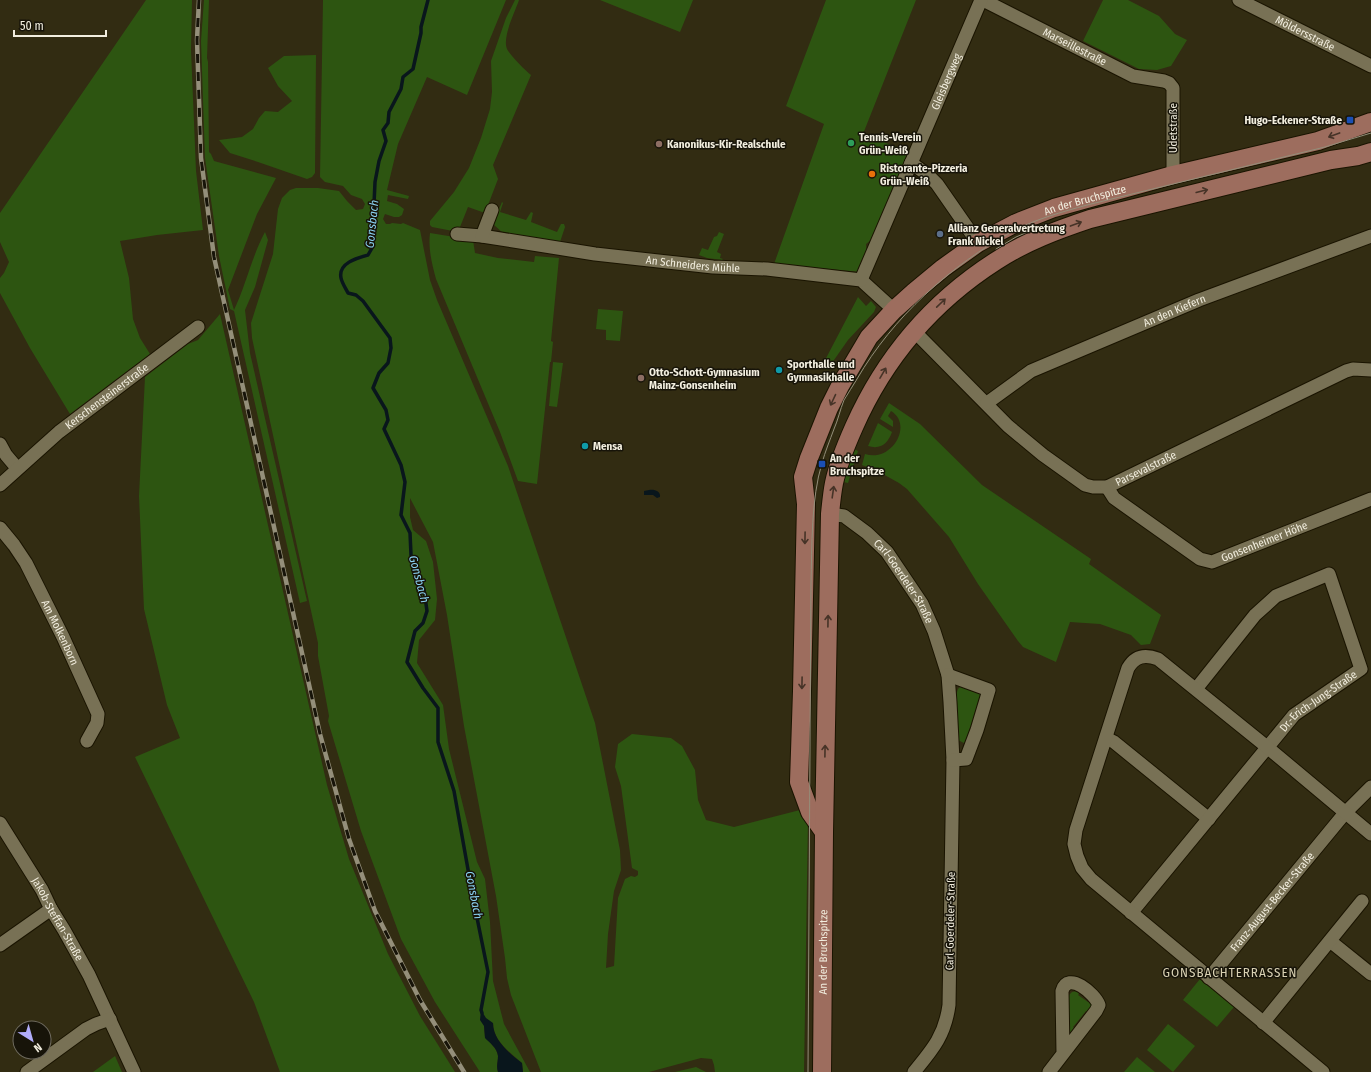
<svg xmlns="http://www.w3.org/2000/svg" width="1371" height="1072" font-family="'Fira Sans Condensed',sans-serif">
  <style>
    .green { fill: #2d5511 }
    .water { fill: #09161c }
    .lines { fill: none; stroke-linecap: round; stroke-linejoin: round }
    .stream { stroke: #09161c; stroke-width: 3.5 }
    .minor-casing { stroke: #1a1400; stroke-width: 15 }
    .secondary-casing { stroke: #1a1400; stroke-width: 20 }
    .minor { stroke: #787155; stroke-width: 13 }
    .secondary { stroke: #9d6d5e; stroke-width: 18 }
    .tram { stroke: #948f7a; stroke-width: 1 }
    .rail-casing { stroke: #948f7a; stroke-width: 4.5 }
    .rail { stroke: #171409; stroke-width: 3; stroke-dasharray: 9; stroke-linecap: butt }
    .oneway { stroke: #463327 }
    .transit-dot { fill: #1a4fb4; stroke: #171409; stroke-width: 1.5 }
    .leisure-dot { fill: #2e9e5b; stroke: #171409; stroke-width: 1.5 }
    .education-dot { fill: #8d6e63; stroke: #171409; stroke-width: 1.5 }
    .food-dot { fill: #e8710a; stroke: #171409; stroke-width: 1.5 }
    .service-dot { fill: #5c6f8a; stroke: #171409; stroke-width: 1.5 }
    .culture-dot { fill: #0f9aa8; stroke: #171409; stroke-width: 1.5 }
    .labels { text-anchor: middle; stroke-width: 3; stroke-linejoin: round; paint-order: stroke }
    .street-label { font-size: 11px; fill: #f2eedf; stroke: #171409 }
    .poi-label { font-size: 11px; font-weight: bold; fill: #f2eedf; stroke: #171409; text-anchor: start }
    .water-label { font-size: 12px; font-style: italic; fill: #8bd3f3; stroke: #171409 }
    .quarter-label { font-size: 13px; letter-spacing: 1px; fill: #d9d1b3; stroke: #171409 }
  </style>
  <rect width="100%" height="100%" fill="#322c12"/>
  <g class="green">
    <path d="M 146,0 L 192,0 L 191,50 L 196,171 L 203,230 L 157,235 L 120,241 L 129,278 L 133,319 L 140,338 L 150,354 L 70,414 L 30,348 L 0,293 L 0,278 L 4,273 L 9,262 L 0,242 L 0,213 Z"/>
    <path d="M 204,0 L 209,0 L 207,58 L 208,62 L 209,152 L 211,154 L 214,161 L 276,178 L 257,214 L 228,290 L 234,310 C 246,285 252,256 265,232 L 268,240 L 255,287 L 245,310 L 250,353 L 307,601 L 300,603 L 234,311 L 230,309 L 219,256 L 205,158 L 201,41 Z"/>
    <path d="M 323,0 L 506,0 L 467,95 L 427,77 L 398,144 L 387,190 L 409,196 L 408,199 L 388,195 L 387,201 L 397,204 L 404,209 L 402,215 L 399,217 L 394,217 L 385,214 L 383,219 L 386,224 L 390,224 L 392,223 L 401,224 L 403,223 L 420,230 L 430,280 L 437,300 L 508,466 L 595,723 L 620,850 L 621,870 L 614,891 L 608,934 L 606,968 L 614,966 L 618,898 L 625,879 L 631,876 L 635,877 L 638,875 L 638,871 L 632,868 L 621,786 L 615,767 L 618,744 L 632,734 L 671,738 L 682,746 L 695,770 L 698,800 L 706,820 L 734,827 L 800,810 L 808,817 L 804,1072 L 715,1072 L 714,1065 L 712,1059 L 701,1058 L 649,1072 L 541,1072 L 511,995 L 507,978 L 505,958 L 496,896 L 464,726 L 447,615 L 433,542 L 410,498 L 410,517 L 413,530 L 426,541 L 433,562 L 437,599 L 435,620 L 419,640 L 417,663 L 443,705 L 449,749 L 477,862 L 485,879 L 490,922 L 493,981 L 504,1024 L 530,1072 L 523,1072 L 522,1063 C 509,1052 493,1040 493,1023 L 484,1026 L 485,1037 C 490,1043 497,1048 498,1056 C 498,1062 496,1066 498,1072 L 480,1072 L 435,1002 L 401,939 L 361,831 L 328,721 L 329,716 L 318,656 L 318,643 L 252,338 L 251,323 L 273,254 L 278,209 L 282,198 L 290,190 L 296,188 L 318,188 L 339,191 L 347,201 L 356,210 L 363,209 L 365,204 L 362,199 L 351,195 L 343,186 L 325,182 L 320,177 Z"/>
    <path d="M 515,0 L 519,0 C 515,12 502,37 507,49 C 510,55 525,70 531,75 L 493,165 L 498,179 L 485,213 L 468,207 L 458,232 L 432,227 L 430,225 L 430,221 L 454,192 L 469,168 L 481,138 L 490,109 L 492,92 L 491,61 L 506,18 Z"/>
    <path d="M 600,0 L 693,0 L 680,32 Z"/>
    <path d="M 826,0 L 916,0 L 863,134 L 909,152 L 875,237 L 866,244 L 867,256 L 861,272 L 774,264 L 824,124 L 786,106 Z"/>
    <path d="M 1103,0 L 1128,0 L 1159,16 L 1175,34 L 1187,40 L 1171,66 L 1157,70 L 1139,69 L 1083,41 Z"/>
    <path d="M 316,55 L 315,173 L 312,177 L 307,179 L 258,162 L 230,153 L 219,140 L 242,137 L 253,129 L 259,118 L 265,111 L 278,112 L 292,101 L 278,86 L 268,68 L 284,56 Z"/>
    <path d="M 502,202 L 503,203 L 500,212 L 526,220 L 531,212 L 533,213 L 531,222 L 557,232 L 561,224 L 564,224 L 565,227 L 560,242 L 503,233 L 493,224 Z"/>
    <path d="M 719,232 L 724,234 L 717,252 L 721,254 L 720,258 L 723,259 L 722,260 L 707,258 L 699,255 L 702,248 L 708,250 L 714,237 L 717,236 Z"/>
    <path d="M 430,233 L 473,240 L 475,253 L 498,258 L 534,262 L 535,256 L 559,258 L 551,341 L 553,342 L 551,362 L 550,362 L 537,484 L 518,481 L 500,432 L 436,279 C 432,264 428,249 430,233 Z"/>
    <path d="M 858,297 L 866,306 L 871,301 L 876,307 L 874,312 L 848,340 L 827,370 L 825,369 L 823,364 Z"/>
    <path d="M 598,309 L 623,311 L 620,341 L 606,340 L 606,330 L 596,329 Z"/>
    <path d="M 220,314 L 327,785 L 349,859 L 388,954 L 420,1016 L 455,1072 L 280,1072 L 254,1002 L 135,757 L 180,738 L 167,705 L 144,609 L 139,496 L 145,377 L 188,344 L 198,340 Z"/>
    <path d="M 553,362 L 563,363 L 557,407 L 549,406 Z"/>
    <path d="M 889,403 L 920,424 L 982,485 L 1091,559 L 1089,564 L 1161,615 L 1150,644 L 1141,645 L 1131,635 L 1100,624 L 1070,622 L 1056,662 L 1023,647 L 1018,641 L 978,584 L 949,537 L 907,489 L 899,483 L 881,473 L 862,465 L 865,454 C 891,463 914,425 891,411 L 888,416 L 893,421 L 893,427 L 880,419 Z"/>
    <path d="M 878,423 L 892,432 C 888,443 881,450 868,446 Z"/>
    <path d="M 854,449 L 858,451 L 848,483 L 839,481 Z"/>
    <path d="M 961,686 L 982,693 L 967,742 L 964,743 L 958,740 L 956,695 L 958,689 Z"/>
    <path d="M 1200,979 L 1234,1007 L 1217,1027 L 1183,1000 Z"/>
    <path d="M 1077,991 L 1081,991 L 1078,995 L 1088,1002 L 1091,999 L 1093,1006 L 1089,1013 L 1086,1011 L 1073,1027 L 1076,1030 C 1073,1032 1071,1034 1068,1031 L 1068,996 L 1072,992 Z"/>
    <path d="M 1168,1024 L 1195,1046 L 1173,1072 L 1147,1050 Z"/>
    <path d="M 115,1056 L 122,1072 L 93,1072 Z"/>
    <path d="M 1137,1057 L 1155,1072 L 1124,1072 Z"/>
    <path d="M 696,1067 L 706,1072 L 675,1072 Z"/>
  </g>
  <g class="water">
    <path d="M 649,490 C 654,489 661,491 660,497 L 657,498 L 653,495 L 644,495 L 644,491 Z"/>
    <path d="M 481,1010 L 486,1018 L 493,1023 C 493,1040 509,1053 522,1063 L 523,1072 L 498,1072 C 496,1066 498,1062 498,1056 C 497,1048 490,1043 485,1038 L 484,1026 L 480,1020 Z"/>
  </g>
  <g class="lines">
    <path class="stream" d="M 428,0 L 421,27 L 421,33 L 413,69 L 403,77 L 401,89 L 389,112 L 388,123 L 383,130 L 386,141 L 379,161 L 375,182 L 372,248 L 368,255 C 357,258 338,263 341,278 C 342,283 346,289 348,293 L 356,295 L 363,301 L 390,338 L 391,348 L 388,363 L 379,373 L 373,388 L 386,410 L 388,420 L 384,429 L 401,465 L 405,482 L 401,515 L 410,533 L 411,555 L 424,590 L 427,611 L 423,623 L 415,631 L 407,662 L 423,688 L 438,708 L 438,742 L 454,791 L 474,903 L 488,972 L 481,1010 L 482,1013"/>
    <defs>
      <g id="minor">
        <path id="s1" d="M 983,0 L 1133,76 L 1164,81 L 1169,83 L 1173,88 L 1173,175"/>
        <path id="s2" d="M 1239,0 L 1371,66"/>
        <path d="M 911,163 L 928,175 L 937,184 L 978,243"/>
        <path id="s3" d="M 457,234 L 482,236 L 595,254 L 713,267 L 767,269 L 861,280 L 894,310"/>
        <path d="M 482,236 L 492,210"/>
        <path id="s4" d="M 861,280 L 981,0"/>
        <path id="s5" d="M 914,331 L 1008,426 L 1043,455 L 1085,485 L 1093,487 L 1107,487 L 1346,371 L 1353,369 L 1371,370"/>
        <path id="s6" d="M 987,403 L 1031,371 L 1199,300 L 1371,236"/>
        <path d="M 0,444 L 6,455 L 17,468"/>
        <path id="s7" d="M 0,485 L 59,432 L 198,327"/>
        <path id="s8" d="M 1107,487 L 1114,498 L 1200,559 L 1212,562 L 1371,499"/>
        <path id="s9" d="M 830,514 L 844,516 L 867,533 L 887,552 L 922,604 L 934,631 L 948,675 L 950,702 L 953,760 L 949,1005 C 945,1035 933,1049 914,1072"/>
        <path id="s10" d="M 0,528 L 14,545 L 26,563 L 63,637 L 98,714 L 97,723 L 87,741"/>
        <path d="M 948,675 L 989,690 L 977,730 L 966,759 L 953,760"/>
        <path d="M 1106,738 L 1114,742 L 1209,819"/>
        <path id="s11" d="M 0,823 L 42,890 L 51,909 L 64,930 L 89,975 L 134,1072"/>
        <path id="s12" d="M 1131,913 L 1294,715 L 1361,669 L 1329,574 L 1276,596 L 1255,615 L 1196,689"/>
        <path d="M 1330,941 L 1371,974"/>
        <path d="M 0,945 L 51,909"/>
        <path id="s13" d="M 1209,978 L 1345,813 L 1371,787"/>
        <path d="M 1263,1023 L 1362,901"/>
        <path d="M 27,1072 L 86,1029 L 96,1024 L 110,1019"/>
        <path d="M 1049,1072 L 1096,1011 L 1099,1005 C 1095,994 1068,970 1062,991 L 1063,1053"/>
        <path d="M 1323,1072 L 1091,879 L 1082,868 L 1077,856 L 1074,844 L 1076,830 L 1128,668 C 1135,656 1145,654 1158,659 L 1267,747 L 1371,834"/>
      </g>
      <g id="secondary">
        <path id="s14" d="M 824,832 L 810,812 L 799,782 L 802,691 L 806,504 L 803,477 L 809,458 L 829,408 L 840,386 L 869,337 L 894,310 L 914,292 L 943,268 L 978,243 L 1016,223 L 1054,208 L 1173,175 L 1318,141 L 1371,122"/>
        <path id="s15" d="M 822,1072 L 824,832 L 830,514 C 831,504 832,493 834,483 C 838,464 846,445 854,427 C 885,357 932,302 996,261 C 1025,242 1057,230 1090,219 L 1331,160 L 1358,156 L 1371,152"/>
      </g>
    </defs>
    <use href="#minor" class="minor-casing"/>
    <use href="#secondary" class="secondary-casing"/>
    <use href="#minor" class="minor"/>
    <use href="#secondary" class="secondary"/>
    <g class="tram">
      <path d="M 996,249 L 1016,237 L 1044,225"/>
      <path d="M 808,1072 L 811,584 C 812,546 811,499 822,463 C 825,452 830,440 834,429 C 838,420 840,410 844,400 C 848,393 853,386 857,379 C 893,317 950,266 1013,231 C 1036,219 1062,212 1087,205 L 1325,147 L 1371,133"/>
    </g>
    <defs>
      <path id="rail" d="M 199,0 L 197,40 L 201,158 L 214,257 L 320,734 L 349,839 L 375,911 L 420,1000 L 464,1072"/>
    </defs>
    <use href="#rail" class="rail-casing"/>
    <use href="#rail" class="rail"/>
  </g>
  <defs><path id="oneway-shaft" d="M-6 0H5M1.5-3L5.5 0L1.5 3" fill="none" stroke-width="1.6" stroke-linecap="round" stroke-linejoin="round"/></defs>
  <g class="oneway">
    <use href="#oneway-shaft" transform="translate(1334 135) rotate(160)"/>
    <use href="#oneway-shaft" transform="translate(1202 191) rotate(-14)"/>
    <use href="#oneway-shaft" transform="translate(1076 224) rotate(-20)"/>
    <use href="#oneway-shaft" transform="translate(941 303) rotate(-44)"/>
    <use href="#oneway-shaft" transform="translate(883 373) rotate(-60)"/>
    <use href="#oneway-shaft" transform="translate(833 400) rotate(115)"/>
    <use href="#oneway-shaft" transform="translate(833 492) rotate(-82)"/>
    <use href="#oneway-shaft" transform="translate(805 538) rotate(91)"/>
    <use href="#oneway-shaft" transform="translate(828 621) rotate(-89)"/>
    <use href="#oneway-shaft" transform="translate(802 683) rotate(91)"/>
    <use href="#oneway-shaft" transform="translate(825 751) rotate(-89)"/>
  </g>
  <g class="transit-dot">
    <rect x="1346" y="116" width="8" height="8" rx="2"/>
    <rect x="818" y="460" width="8" height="8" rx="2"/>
  </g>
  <circle class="leisure-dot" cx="851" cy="143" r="4"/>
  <g class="education-dot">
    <circle cx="659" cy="144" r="4"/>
    <circle cx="641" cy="378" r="4"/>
  </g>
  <circle class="food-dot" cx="872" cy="174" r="4"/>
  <circle class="service-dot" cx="940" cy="234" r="4"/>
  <g class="culture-dot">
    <circle cx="779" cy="370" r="4"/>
    <circle cx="585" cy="446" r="4"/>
  </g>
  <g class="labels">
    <g class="street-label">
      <text dy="4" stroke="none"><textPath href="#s2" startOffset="74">Möldersstraße</textPath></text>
      <text dy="4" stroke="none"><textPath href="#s1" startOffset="103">Marseillestraße</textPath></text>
      <text dy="4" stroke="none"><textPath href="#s4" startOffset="216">Gleisbergweg</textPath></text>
      <text transform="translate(1173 128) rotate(-90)" y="4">Udetstraße</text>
      <text dy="4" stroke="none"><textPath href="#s14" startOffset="777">An der Bruchspitze</textPath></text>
      <text dy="4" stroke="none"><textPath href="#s3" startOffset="238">An Schneiders Mühle</textPath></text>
      <text dy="4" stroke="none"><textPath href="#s6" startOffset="210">An den Kiefern</textPath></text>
      <text dy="4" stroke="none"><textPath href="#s7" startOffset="139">Kerschensteinerstraße</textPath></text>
      <text dy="4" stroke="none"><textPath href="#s5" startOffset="296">Parsevalstraße</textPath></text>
      <text dy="4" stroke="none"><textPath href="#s8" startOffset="187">Gonsenheimer Höhe</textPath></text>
      <text dy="4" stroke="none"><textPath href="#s9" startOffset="104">Carl-Goerdeler-Straße</textPath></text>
      <text dy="4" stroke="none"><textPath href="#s10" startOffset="121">Am Molkenborn</textPath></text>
      <text dy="4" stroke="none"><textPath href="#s12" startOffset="284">Dr.-Erich-Jung-Straße</textPath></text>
      <text dy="4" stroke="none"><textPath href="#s13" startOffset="99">Franz-August-Becker-Straße</textPath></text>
      <text dy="4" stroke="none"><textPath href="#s11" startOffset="112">Jakob-Steffan-Straße</textPath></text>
      <text transform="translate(950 921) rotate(-89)" y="4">Carl-Goerdeler-Straße</text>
      <text dy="4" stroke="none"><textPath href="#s15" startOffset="120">An der Bruchspitze</textPath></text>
    </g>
    <g class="poi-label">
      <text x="1342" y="124" text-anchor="end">Hugo-Eckener-Straße</text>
      <text x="859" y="141">Tennis-Verein<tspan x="859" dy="13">Grün-Weiß</tspan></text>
      <text x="667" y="148">Kanonikus-Kir-Realschule</text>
      <text x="880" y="172">Ristorante-Pizzeria<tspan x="880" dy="13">Grün-Weiß</tspan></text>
      <text x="948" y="232">Allianz Generalvertretung<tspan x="948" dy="13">Frank Nickel</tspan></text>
      <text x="787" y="368">Sporthalle und<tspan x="787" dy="13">Gymnasikhalle</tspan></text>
      <text x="649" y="376">Otto-Schott-Gymnasium<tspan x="649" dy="13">Mainz-Gonsenheim</tspan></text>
      <text x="593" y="450">Mensa</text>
      <text x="830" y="462">An der<tspan x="830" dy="13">Bruchspitze</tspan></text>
    </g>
    <g class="water-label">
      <text transform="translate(372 224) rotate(-84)" y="4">Gonsbach</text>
      <text transform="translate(419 579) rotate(75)" y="4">Gonsbach</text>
      <text transform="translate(474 895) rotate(79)" y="4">Gonsbach</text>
    </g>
    <g class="quarter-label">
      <text x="1230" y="977">GONSBACHTERRASSEN</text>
    </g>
  </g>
  <g transform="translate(32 1040) rotate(143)"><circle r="19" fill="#171409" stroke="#6f6b5f"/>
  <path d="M0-3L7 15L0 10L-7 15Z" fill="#b1adfa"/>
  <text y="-6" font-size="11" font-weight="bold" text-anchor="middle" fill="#f2eedf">N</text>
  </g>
  <path d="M14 30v6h92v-6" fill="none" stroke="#f2eedf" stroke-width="2"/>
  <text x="20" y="30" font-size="12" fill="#f2eedf" stroke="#171409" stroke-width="3" paint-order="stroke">50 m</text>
</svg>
